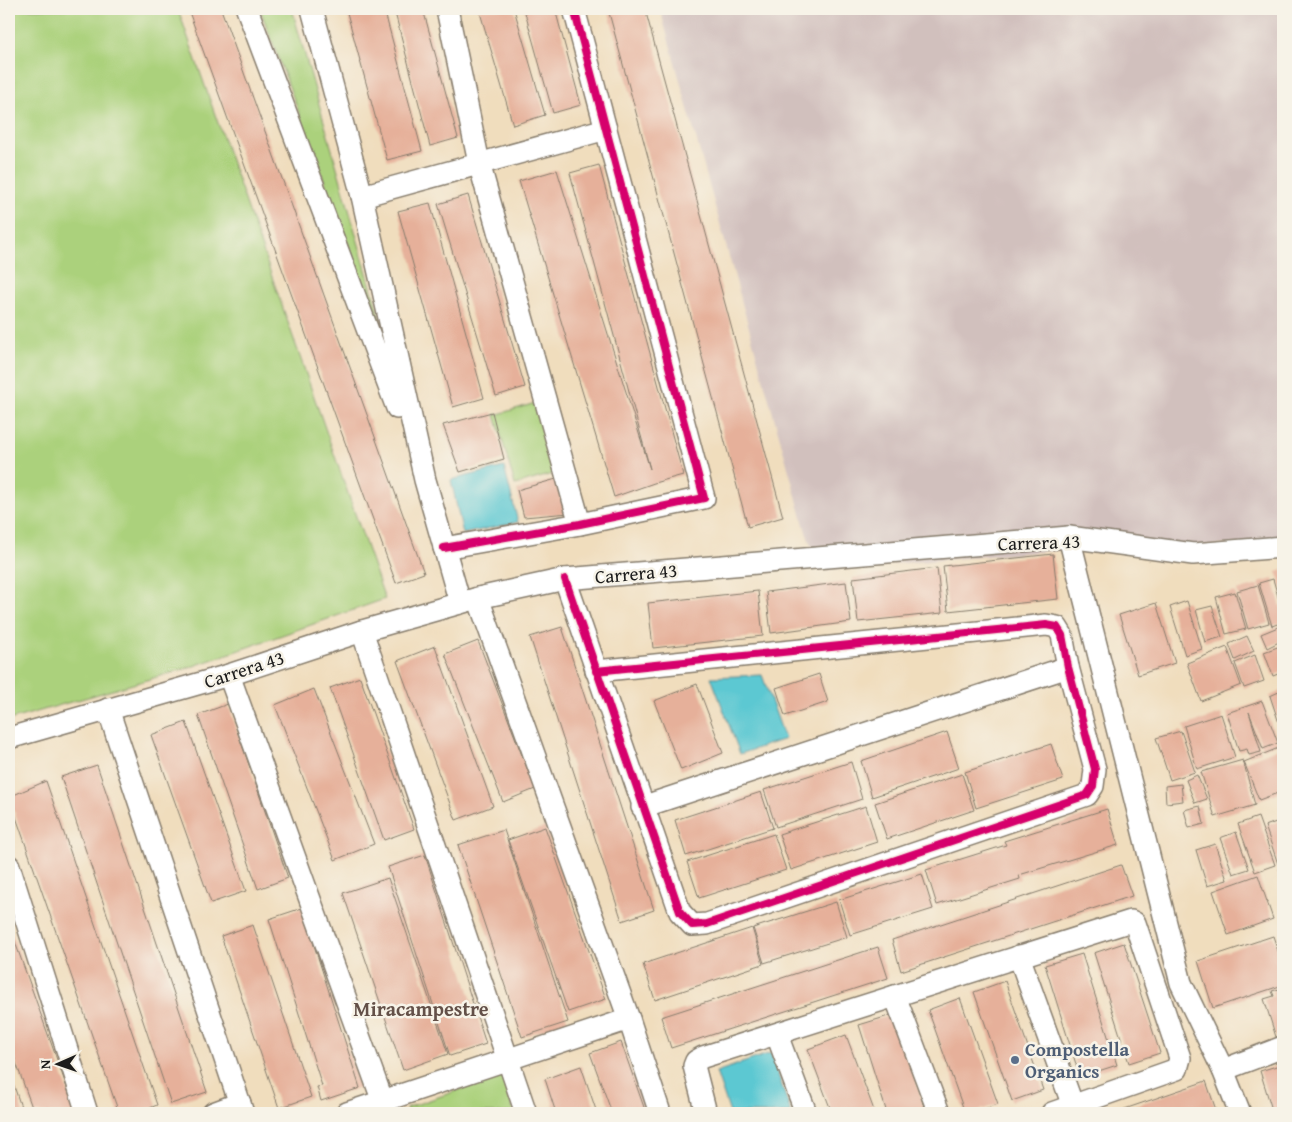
<svg xmlns="http://www.w3.org/2000/svg" width="1292" height="1122" font-family="'Gentium Book Plus',serif">
  <style>
    .industrial { fill: #d1c0bd }
    .green { fill: #abd17b; stroke: #64764c }
    .water { fill: #5bc8d2; stroke: #3c7277 }
    .building { fill: #e6b09a }
    .lines { fill: none; stroke-linecap: round; stroke-linejoin: round }
    .minor-casing { stroke: #867c6c; stroke-width: 24 }
    .minor { stroke: #fff; stroke-width: 21 }
    .cycleway-casing { stroke: #f7f3e8; stroke-width: 11 }
    .cycleway { stroke: #d6006c; stroke-width: 8 }
    .service-dot { fill: #5c6f8a; stroke: #f7f3e8; stroke-width: 2 }
    .labels { text-anchor: middle; stroke-width: 5; stroke-linejoin: round; paint-order: stroke }
    .street-label { font-size: 19px; fill: #1c1c1c; stroke: #f7f3e8 }
    .service-label { font-size: 19px; font-weight: bold; fill: #4e5e75; stroke: #f7f3e8; text-anchor: start }
    .neighbourhood-label { font-size: 20px; font-weight: bold; fill: #635048; stroke: #f7f3e8 }
  </style>
  <rect width="100%" height="100%" fill="#f7f3e8"/>
  <filter id="ink" filterUnits="userSpaceOnUse"><feTurbulence type="fractalNoise" baseFrequency=".02" numOctaves="2"/><feDisplacementMap in="SourceGraphic" scale="10" xChannelSelector="R" yChannelSelector="G"/><feConvolveMatrix kernelMatrix="1 2 1 2 8 2 1 2 1" color-interpolation-filters="sRGB"/></filter>
  <filter id="wash" filterUnits="userSpaceOnUse"><feTurbulence type="fractalNoise" baseFrequency=".0096" numOctaves="4" result="noise"/><feDisplacementMap in="SourceGraphic" scale="20" xChannelSelector="R" yChannelSelector="G"/><feGaussianBlur stdDeviation="1.12" result="paint"/><feColorMatrix in="noise" values="0 0 0 0 0 0 0 0 0 0 0 0 0 0 0 0 0 1.4 0 .05"/><feComposite in="paint" operator="in"/></filter>
  <g filter="url(#wash)">
    <rect width="100%" height="100%" fill="#f0ddbd"/>
    <path class="industrial" d="M 660,9 L 1283,9 L 1283,543 L 1063,550 L 820,570 L 806,532 Z"/>
    <g class="green">
      <path d="M 9,9 L 178,9 L 385,599 L 188,668 L 9,720 Z"/>
      <path d="M 260,9 L 292,9 L 392,361 Z"/>
      <path d="M 539,402 L 559,472 L 515,485 L 495,415 Z"/>
      <path d="M 503,1075 L 514,1113 L 408,1113 L 406,1108 Z"/>
    </g>
    <g class="water">
      <path d="M 504,467 L 518,522 L 463,534 L 451,480 Z"/>
      <path d="M 762,675 L 785,739 L 740,754 L 711,677 Z"/>
      <path d="M 771,1053 L 791,1113 L 730,1113 L 716,1072 Z"/>
    </g>
    <g id="blocks">
      <g class="building">
        <path d="M 188,9 L 221,9 L 424,573 L 396,583 Z"/>
        <path d="M 346,9 L 384,9 L 422,151 L 387,160 Z"/>
        <path d="M 394,9 L 423,9 L 458,138 L 430,146 Z"/>
        <path d="M 479,9 L 514,9 L 545,115 L 513,125 Z"/>
        <path d="M 524,9 L 555,9 L 581,105 L 553,113 Z"/>
        <path d="M 608,9 L 645,9 L 783,517 L 748,527 Z"/>
        <path d="M 599,165 L 683,475 L 654,483 L 614,497 L 519,181 L 557,170 L 650,469 L 570,173 Z"/>
        <path d="M 468,195 L 525,387 L 496,396 L 438,204 Z"/>
        <path d="M 430,203 L 484,398 L 453,407 L 398,211 Z"/>
        <path d="M 492,412 L 504,459 L 460,472 L 443,425 Z"/>
        <path d="M 560,478 L 569,513 L 524,517 L 517,490 Z"/>
        <path d="M 1053,554 L 1058,599 L 948,611 L 943,566 Z"/>
        <path d="M 937,568 L 942,613 L 858,622 L 853,578 Z"/>
        <path d="M 1283,570 L 1283,592 L 1277,572 Z"/>
        <path d="M 1273,579 L 1283,614 L 1283,622 L 1272,626 L 1259,583 Z"/>
        <path d="M 846,582 L 851,622 L 771,633 L 766,592 Z"/>
        <path d="M 1258,585 L 1269,623 L 1248,629 L 1237,591 Z"/>
        <path d="M 758,591 L 763,636 L 653,648 L 648,603 Z"/>
        <path d="M 1235,592 L 1246,629 L 1226,634 L 1216,597 Z"/>
        <path d="M 1187,601 L 1202,649 L 1185,655 L 1170,607 Z"/>
        <path d="M 1156,603 L 1175,663 L 1138,675 L 1119,615 Z"/>
        <path d="M 1212,606 L 1222,637 L 1205,642 L 1196,610 Z"/>
        <path d="M 1283,625 L 1283,632 L 1281,633 L 1283,640 L 1267,648 L 1261,634 Z"/>
        <path d="M 562,627 L 654,910 L 622,921 L 530,637 Z"/>
        <path d="M 1247,636 L 1254,651 L 1235,660 L 1229,644 Z"/>
        <path d="M 478,641 L 535,789 L 503,802 L 445,654 Z"/>
        <path d="M 1283,645 L 1283,672 L 1273,676 L 1264,652 Z"/>
        <path d="M 435,646 L 493,806 L 456,820 L 397,661 Z"/>
        <path d="M 1227,647 L 1241,685 L 1201,701 L 1187,663 Z"/>
        <path d="M 1255,655 L 1264,681 L 1244,688 L 1235,663 Z"/>
        <path d="M 819,674 L 828,702 L 785,716 L 776,688 Z"/>
        <path d="M 360,677 L 414,829 L 384,840 L 330,688 Z"/>
        <path d="M 697,684 L 723,753 L 681,770 L 654,701 Z"/>
        <path d="M 314,689 L 374,844 L 335,860 L 275,705 Z"/>
        <path d="M 1283,690 L 1283,735 L 1270,696 Z"/>
        <path d="M 1262,701 L 1278,743 L 1263,749 L 1249,712 L 1261,752 L 1249,755 L 1247,749 L 1239,751 L 1227,713 Z"/>
        <path d="M 228,704 L 288,878 L 258,889 L 198,715 Z"/>
        <path d="M 1221,714 L 1235,757 L 1197,769 L 1184,726 Z"/>
        <path d="M 186,722 L 246,891 L 211,903 L 151,735 Z"/>
        <path d="M 1181,731 L 1195,772 L 1170,780 L 1156,738 Z"/>
        <path d="M 947,732 L 959,768 L 872,797 L 861,761 Z"/>
        <path d="M 1051,744 L 1063,780 L 976,808 L 965,772 Z"/>
        <path d="M 1281,747 L 1283,752 L 1283,791 L 1259,800 L 1244,762 Z"/>
        <path d="M 1243,760 L 1255,805 L 1215,817 L 1201,772 Z"/>
        <path d="M 851,762 L 862,799 L 776,827 L 764,790 Z"/>
        <path d="M 97,765 L 207,1092 L 171,1104 L 61,777 Z"/>
        <path d="M 962,774 L 974,810 L 887,839 L 875,803 Z"/>
        <path d="M 1197,775 L 1207,799 L 1195,803 L 1186,780 Z"/>
        <path d="M 46,781 L 157,1105 L 138,1113 L 119,1113 L 9,797 Z"/>
        <path d="M 1181,784 L 1183,801 L 1166,803 L 1165,786 Z"/>
        <path d="M 761,792 L 773,828 L 686,856 L 675,820 Z"/>
        <path d="M 866,806 L 877,842 L 791,870 L 779,834 Z"/>
        <path d="M 1200,806 L 1204,824 L 1189,828 L 1184,810 Z"/>
        <path d="M 1107,809 L 1118,845 L 1019,875 L 1020,879 L 937,905 L 926,870 L 1006,845 L 1004,841 Z"/>
        <path d="M 1258,817 L 1275,865 L 1255,872 L 1238,824 Z"/>
        <path d="M 1279,821 L 1283,834 L 1283,862 L 1278,864 L 1265,826 Z"/>
        <path d="M 545,827 L 606,999 L 568,1012 L 508,840 Z"/>
        <path d="M 504,830 L 568,1022 L 522,1037 L 458,845 Z"/>
        <path d="M 1236,832 L 1249,869 L 1233,874 L 1220,838 Z"/>
        <path d="M 774,834 L 786,870 L 699,898 L 687,862 Z"/>
        <path d="M 1215,844 L 1227,880 L 1207,886 L 1196,850 Z"/>
        <path d="M 425,855 L 486,1044 L 450,1056 L 388,867 Z"/>
        <path d="M 1121,865 L 1132,896 L 901,971 L 892,940 Z"/>
        <path d="M 1283,868 L 1283,880 L 1279,869 Z"/>
        <path d="M 922,874 L 933,909 L 850,935 L 839,900 Z"/>
        <path d="M 1258,875 L 1273,919 L 1228,935 L 1213,891 Z"/>
        <path d="M 388,878 L 448,1054 L 403,1070 L 343,893 Z"/>
        <path d="M 836,902 L 847,937 L 764,963 L 753,928 Z"/>
        <path d="M 302,908 L 360,1088 L 321,1101 L 317,1087 L 322,1086 L 269,919 Z"/>
        <path d="M 9,925 L 76,1113 L 34,1113 L 9,1043 Z"/>
        <path d="M 253,925 L 311,1097 L 279,1108 L 221,936 Z"/>
        <path d="M 752,928 L 763,964 L 655,1000 L 643,964 Z"/>
        <path d="M 1273,936 L 1283,966 L 1283,985 L 1213,1008 L 1198,961 Z"/>
        <path d="M 1124,943 L 1160,1053 L 1129,1063 L 1094,953 Z"/>
        <path d="M 878,947 L 888,978 L 671,1048 L 661,1017 Z"/>
        <path d="M 1082,954 L 1117,1065 L 1080,1077 L 1045,965 Z"/>
        <path d="M 1005,981 L 1043,1090 L 1012,1101 L 974,992 Z"/>
        <path d="M 1283,988 L 1283,1035 L 1276,1037 L 1264,999 L 1274,996 L 1272,991 Z"/>
        <path d="M 960,998 L 998,1104 L 973,1113 L 965,1113 L 928,1010 Z"/>
        <path d="M 895,1014 L 926,1113 L 887,1113 L 859,1025 Z"/>
        <path d="M 846,1035 L 875,1113 L 832,1113 L 808,1049 Z"/>
        <path d="M 621,1042 L 646,1113 L 612,1113 L 590,1053 Z"/>
        <path d="M 1283,1064 L 1283,1113 L 1273,1113 L 1260,1071 Z"/>
        <path d="M 581,1066 L 597,1113 L 556,1113 L 545,1079 Z"/>
        <path d="M 9,1071 L 23,1113 L 9,1113 Z"/>
        <path d="M 1206,1081 L 1217,1113 L 1113,1113 Z"/>
      </g>
    </g>
  </g>
  <g filter="url(#ink)">
    <use href="#blocks" fill-opacity="0" stroke="#867c6c" stroke-width="1"/>
    <g class="lines">
      <defs>
        <g id="minor">
          <path d="M 247,9 L 397,408"/>
          <path d="M 312,9 L 362,196 L 425,480 L 460,603"/>
          <path d="M 447,9 L 479,163 L 580,524"/>
          <path d="M 362,196 L 606,129"/>
          <path d="M 1069,537 L 1181,983 L 1223,1070 L 1240,1113"/>
          <path d="M 444,548 L 580,524 L 704,498 L 574,9"/>
          <path d="M 565,579 L 680,912 L 692,925 L 707,924 L 1087,795 L 1093,786 L 1095,769 L 1068,667 L 1062,635 L 1057,627 L 1046,625 L 596,671"/>
          <path d="M 478,598 L 629,1019 L 660,1113"/>
          <path d="M 362,631 L 526,1113"/>
          <path d="M 229,675 L 387,1113"/>
          <path d="M 108,709 L 243,1113"/>
          <path d="M 9,738 L 229,675 L 362,631 L 478,598 L 565,579 L 1069,537 L 1193,554 L 1283,547"/>
          <path d="M 642,807 L 1068,667"/>
          <path d="M 9,866 L 87,1113"/>
          <path d="M 1019,956 L 1073,1106"/>
          <path d="M 895,996 L 939,1113"/>
          <path d="M 777,1035 L 806,1113"/>
          <path d="M 1223,1070 L 1283,1047"/>
          <path d="M 213,1113 L 240,1103"/>
          <path d="M 347,1113 L 629,1019"/>
          <path d="M 706,1113 L 694,1066 L 696,1061 L 703,1057 L 1131,921 L 1135,923 L 1180,1058 L 1177,1069 L 1052,1113"/>
        </g>
      </defs>
      <use href="#minor" class="minor-casing"/>
      <use href="#minor" class="minor"/>
      <defs>
        <g id="cycleway">
          <path d="M 444,548 L 580,524 L 704,498 L 574,9"/>
          <path d="M 565,579 L 680,912 L 692,925 L 707,924 L 1087,795 L 1093,786 L 1095,769 L 1068,667 L 1062,635 L 1057,627 L 1046,625 L 596,671"/>
        </g>
      </defs>
      <use href="#cycleway" class="cycleway-casing"/>
      <use href="#cycleway" class="cycleway"/>
    </g>
  </g>
  <circle class="service-dot" cx="1015" cy="1060" r="5"/>
  <g class="labels">
    <g class="street-label">
      <text transform="translate(1039 542) rotate(-2)" y="7">Carrera 43</text>
      <text transform="translate(636 573) rotate(-5)" y="7">Carrera 43</text>
      <text transform="translate(244 669) rotate(-18)" y="7">Carrera 43</text>
    </g>
    <g class="service-label">
      <text x="1025" y="1056">Compostella<tspan x="1025" dy="22">Organics</tspan></text>
    </g>
    <g class="neighbourhood-label">
      <text x="421" y="1016">Miracampestre</text>
    </g>
  </g>
  <rect width="1292" height="1122" fill="none" stroke="#f7f3e8" stroke-width="30"/>
  <g transform="translate(58 1064) rotate(268)" stroke="#f7f3e8" stroke-width="4" paint-order="stroke">
  <path d="M0-4L9 19L0 12L-9 19Z" fill="#1c1c1c"/>
  <text y="-8" font-size="14" font-weight="bold" text-anchor="middle" fill="#1c1c1c">N</text>
  </g>
</svg>
